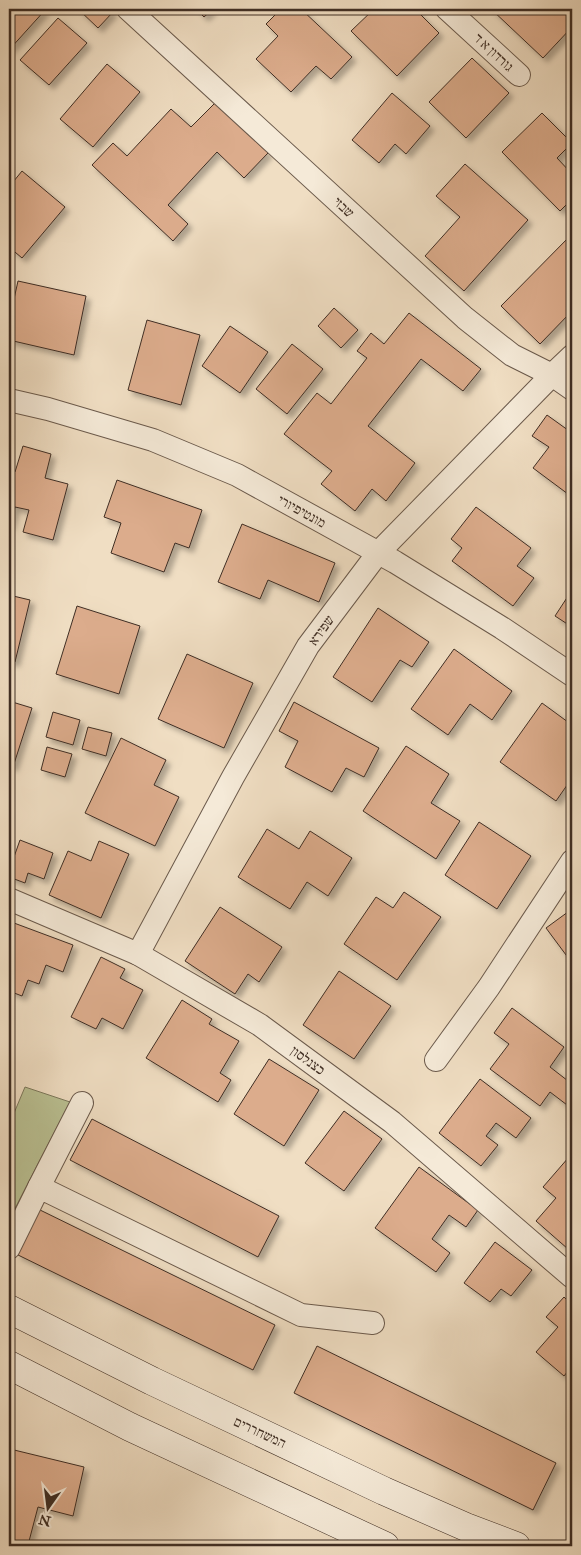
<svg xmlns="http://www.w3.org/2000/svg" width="581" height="1555" font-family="'IM FELL Great Primer','Frank Ruhl Libre',serif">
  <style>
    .green { fill: #bac193; stroke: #7c785c }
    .building { fill: #dcac8c; stroke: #3f2e24; filter: url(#shadow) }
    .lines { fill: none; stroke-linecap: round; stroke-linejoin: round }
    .minor-casing { stroke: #6b5a4c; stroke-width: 24 }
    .secondary-casing { stroke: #3f2e24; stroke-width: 29 }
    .minor { stroke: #f5ead8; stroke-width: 22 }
    .secondary { stroke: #f5ead8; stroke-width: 28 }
    .labels { text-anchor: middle; stroke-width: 4.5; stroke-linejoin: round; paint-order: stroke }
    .street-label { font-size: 14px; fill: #3f2e24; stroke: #f5ead8 }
  </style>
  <defs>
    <filter id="shadow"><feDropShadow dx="4.5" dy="4.5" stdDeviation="2.5" flood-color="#0004"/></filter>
  </defs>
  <rect width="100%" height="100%" fill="#f0dec3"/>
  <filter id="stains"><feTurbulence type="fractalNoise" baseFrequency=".004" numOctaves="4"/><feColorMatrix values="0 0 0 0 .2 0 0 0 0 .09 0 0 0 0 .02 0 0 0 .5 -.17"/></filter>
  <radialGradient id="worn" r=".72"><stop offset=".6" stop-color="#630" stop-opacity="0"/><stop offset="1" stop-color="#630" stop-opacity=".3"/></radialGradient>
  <path class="green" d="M 25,1087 L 70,1102 L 9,1220 L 9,1125 Z"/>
  <g class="building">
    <path d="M 9,9 L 46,9 L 9,50 Z"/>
    <path d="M 78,9 L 109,9 L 113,12 L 98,28 Z"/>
    <path d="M 196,9 L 213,9 L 204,17 Z"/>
    <path d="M 281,9 L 301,9 L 352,57 L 331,79 L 316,66 L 291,92 L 256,59 L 278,36 L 266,24 Z"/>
    <path d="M 374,9 L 415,9 L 439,33 L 397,76 L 351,31 Z"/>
    <path d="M 491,9 L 572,9 L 572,27 L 543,58 Z"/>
    <path d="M 58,18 L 87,43 L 49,85 L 20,60 Z"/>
    <path d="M 472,58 L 509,93 L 466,138 L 429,102 Z"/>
    <path d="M 107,64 L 140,92 L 93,147 L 60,119 Z"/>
    <path d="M 392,93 L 430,126 L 406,154 L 395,144 L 379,163 L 352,140 Z"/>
    <path d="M 215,103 L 268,153 L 244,178 L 217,152 L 168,205 L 188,224 L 173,241 L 92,165 L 113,143 L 127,156 L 171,109 L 191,127 Z"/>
    <path d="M 542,113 L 572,143 L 557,158 L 572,174 L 572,199 L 560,211 L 502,152 Z"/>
    <path d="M 465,164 L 528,220 L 464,291 L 425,256 L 460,217 L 436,196 Z"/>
    <path d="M 22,171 L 65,207 L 22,258 L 9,247 L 9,187 Z"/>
    <path d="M 572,234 L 572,311 L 540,344 L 501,306 Z"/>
    <path d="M 18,281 L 86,296 L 74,355 L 9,340 L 9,298 L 14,299 Z"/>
    <path d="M 334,308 L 358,330 L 341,348 L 318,326 Z"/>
    <path d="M 409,313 L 481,369 L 463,391 L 421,359 L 368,426 L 415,463 L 386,501 L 372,489 L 355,511 L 321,484 L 332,471 L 284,434 L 317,393 L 331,404 L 367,358 L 357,351 L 371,333 L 384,344 Z"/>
    <path d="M 147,320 L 200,335 L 181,405 L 128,390 Z"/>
    <path d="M 230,326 L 268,352 L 240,393 L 202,366 Z"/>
    <path d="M 292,344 L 323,369 L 287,414 L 256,389 Z"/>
    <path d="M 547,415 L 572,433 L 572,497 L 533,468 L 549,447 L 532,436 Z"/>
    <path d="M 23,446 L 51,454 L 45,478 L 68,484 L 53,540 L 23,532 L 29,510 L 15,507 L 10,526 L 9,526 L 9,471 L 15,472 Z"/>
    <path d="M 117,480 L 202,510 L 189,548 L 175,543 L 164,572 L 111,553 L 121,523 L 104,517 Z"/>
    <path d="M 476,507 L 531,548 L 517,566 L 534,578 L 513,606 L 452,561 L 462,548 L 451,539 Z"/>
    <path d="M 242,524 L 335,563 L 319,602 L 268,580 L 260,599 L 218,582 Z"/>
    <path d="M 572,590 L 572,627 L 555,616 Z"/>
    <path d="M 9,595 L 30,600 L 15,662 L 9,661 Z"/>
    <path d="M 77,606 L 140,626 L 119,694 L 56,674 Z"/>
    <path d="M 378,608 L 429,642 L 412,667 L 400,660 L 372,702 L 333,677 Z"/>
    <path d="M 454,649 L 512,691 L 492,720 L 470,704 L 448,735 L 411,709 Z"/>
    <path d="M 187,654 L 253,683 L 224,748 L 158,719 Z"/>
    <path d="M 9,701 L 32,708 L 13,767 L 9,765 Z"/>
    <path d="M 294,702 L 379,748 L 364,777 L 346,768 L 332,792 L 285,767 L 298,741 L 279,731 Z"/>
    <path d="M 542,703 L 572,725 L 572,778 L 556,801 L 500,762 Z"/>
    <path d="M 53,712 L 80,720 L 73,745 L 46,737 Z"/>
    <path d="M 88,727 L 112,733 L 106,756 L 82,749 Z"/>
    <path d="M 121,738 L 166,760 L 154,785 L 179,797 L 155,846 L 85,813 Z"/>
    <path d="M 406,746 L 449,774 L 431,803 L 460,821 L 436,859 L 363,811 Z"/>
    <path d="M 47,747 L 72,754 L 65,777 L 41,770 Z"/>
    <path d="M 479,822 L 531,856 L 497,909 L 445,875 Z"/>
    <path d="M 267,829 L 299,849 L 310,831 L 352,858 L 328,896 L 307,882 L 290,909 L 238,877 Z"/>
    <path d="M 20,840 L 53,853 L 44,879 L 28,873 L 25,883 L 9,877 L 9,871 Z"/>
    <path d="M 99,841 L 129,854 L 101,918 L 49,895 L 68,851 L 91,861 Z"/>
    <path d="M 404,892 L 441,917 L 397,980 L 344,944 L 376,897 L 393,908 Z"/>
    <path d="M 220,907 L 282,947 L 259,982 L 248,974 L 235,994 L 185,961 Z"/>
    <path d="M 572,909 L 572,963 L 546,928 Z"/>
    <path d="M 14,923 L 73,945 L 63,972 L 46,965 L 39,984 L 28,980 L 22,996 L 9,991 L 9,937 Z"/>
    <path d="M 101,957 L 125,969 L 120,978 L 143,990 L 123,1029 L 102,1018 L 96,1029 L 71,1017 Z"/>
    <path d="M 339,971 L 391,1006 L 354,1059 L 303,1025 Z"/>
    <path d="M 182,1000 L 212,1019 L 209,1024 L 239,1041 L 220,1073 L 231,1080 L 218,1102 L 146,1058 Z"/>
    <path d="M 512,1008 L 564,1047 L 550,1067 L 572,1084 L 572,1106 L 571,1108 L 550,1092 L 540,1106 L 490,1069 L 509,1044 L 494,1033 Z"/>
    <path d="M 269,1059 L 319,1090 L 284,1146 L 234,1114 Z"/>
    <path d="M 480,1079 L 531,1118 L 516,1138 L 496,1123 L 486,1136 L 498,1145 L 481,1166 L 439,1133 Z"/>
    <path d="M 344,1111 L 382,1139 L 344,1191 L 305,1163 Z"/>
    <path d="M 92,1119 L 279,1216 L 258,1257 L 70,1160 Z"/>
    <path d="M 569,1157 L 572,1160 L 572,1244 L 568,1249 L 536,1221 L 556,1198 L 543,1187 Z"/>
    <path d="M 419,1167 L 478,1210 L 466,1227 L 449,1215 L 432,1239 L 450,1253 L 436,1272 L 375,1228 Z"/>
    <path d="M 38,1209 L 275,1325 L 253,1370 L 16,1254 Z"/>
    <path d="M 495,1242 L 532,1270 L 511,1296 L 501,1289 L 490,1302 L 464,1283 Z"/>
    <path d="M 564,1297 L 572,1305 L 572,1366 L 564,1376 L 536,1352 L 558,1327 L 546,1317 Z"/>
    <path d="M 317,1346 L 556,1463 L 533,1510 L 294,1393 Z"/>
    <path d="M 10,1449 L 84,1467 L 73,1516 L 38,1507 L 28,1545 L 9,1541 L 9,1456 Z"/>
    <path d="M 191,1541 L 210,1546 L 189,1546 Z"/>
  </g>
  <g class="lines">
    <defs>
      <g id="minor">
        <path d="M 128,9 L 465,318 L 512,355 L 552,375 L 572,389"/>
        <path d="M 447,9 L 519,75"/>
        <path d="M 9,400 L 48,409 L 153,440 L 237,475 L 395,562 L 502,628 L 572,675"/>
        <path d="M 9,899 L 138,954 L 260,1025 L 392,1122 L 572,1277"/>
        <path d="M 138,954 L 233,777 L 308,646 L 378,553 L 552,375 L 572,356"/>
        <path d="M 436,1060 L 489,987 L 572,861"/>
        <path d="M 39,1187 L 82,1103"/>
        <path d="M 9,1248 L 39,1187 L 301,1315 L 373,1323"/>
      </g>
      <g id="secondary">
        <path d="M 9,1309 L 152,1381 L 384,1491 L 466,1527 L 516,1546"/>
        <path d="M 9,1365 L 130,1427 L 385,1546"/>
      </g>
    </defs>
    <use href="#minor" class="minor-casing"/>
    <use href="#secondary" class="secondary-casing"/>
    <use href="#minor" class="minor"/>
    <use href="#secondary" class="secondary"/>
  </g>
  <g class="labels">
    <g class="street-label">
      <text transform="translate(494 52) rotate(43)" y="5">גורדון א ד</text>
      <text transform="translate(344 207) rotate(43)" y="5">שבזי</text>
      <text transform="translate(302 511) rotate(29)" y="5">מונטיפיורי</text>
      <text transform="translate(321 630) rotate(-54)" y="5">שפירא</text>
      <text transform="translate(308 1060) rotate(36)" y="5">כצנלסון</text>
      <text transform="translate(260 1432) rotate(25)" y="5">המשחררים</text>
    </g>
  </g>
  <rect width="581" height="1555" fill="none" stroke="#f0dec3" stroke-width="30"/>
  <rect x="10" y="10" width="561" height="1535" fill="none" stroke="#3f2e24" stroke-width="2.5"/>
  <rect x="15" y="15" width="551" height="1525" fill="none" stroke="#3f2e24"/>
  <g transform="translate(48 1508) rotate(194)" stroke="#f5ead8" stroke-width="4" paint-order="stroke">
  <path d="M0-4L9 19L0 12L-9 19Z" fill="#3f2e24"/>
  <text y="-8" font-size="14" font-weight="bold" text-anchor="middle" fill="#3f2e24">N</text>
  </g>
  <rect width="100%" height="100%" filter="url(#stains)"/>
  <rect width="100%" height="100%" fill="url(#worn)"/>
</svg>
